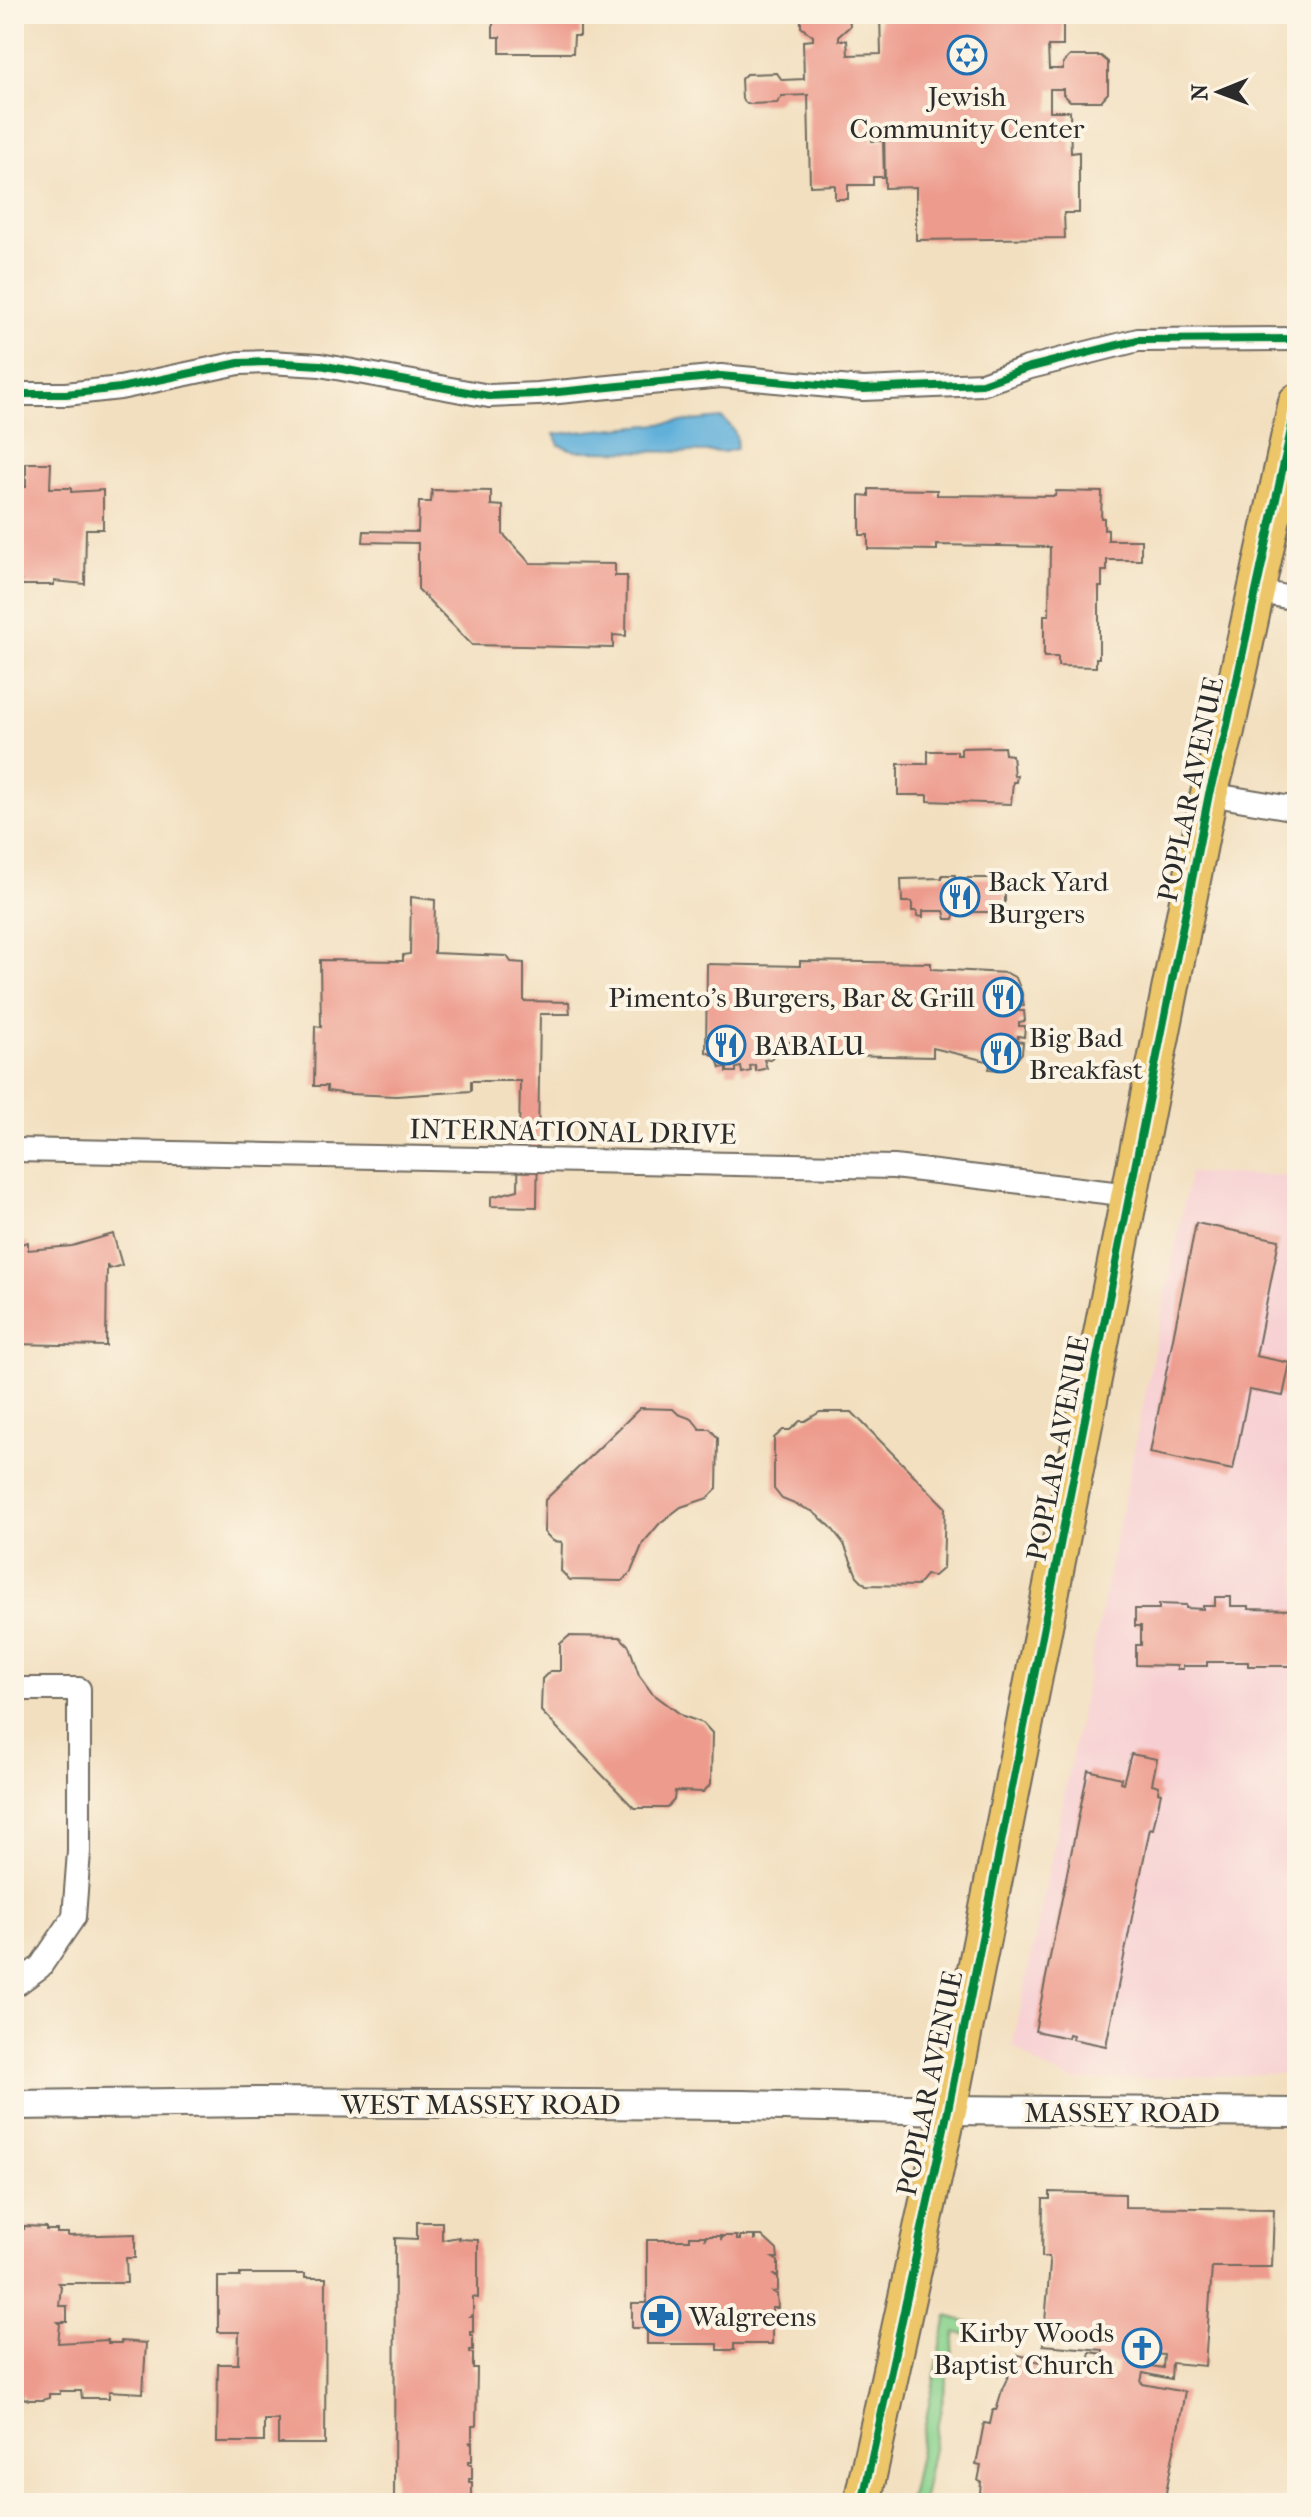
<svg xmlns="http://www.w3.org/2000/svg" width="1311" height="2517" font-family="'IM FELL French Canon',serif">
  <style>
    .built { fill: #f7cfd3 }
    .green { fill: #89d28d; stroke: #5a7e5c; stroke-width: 2 }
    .water { fill: #60b0da; stroke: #466e82; stroke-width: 2 }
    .building { fill: #ed9b8d; fill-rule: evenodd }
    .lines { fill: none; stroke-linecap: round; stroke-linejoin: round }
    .minor-casing { stroke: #716a5f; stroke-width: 26 }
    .tertiary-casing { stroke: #716a5f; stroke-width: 32 }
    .primary-casing { stroke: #716a5f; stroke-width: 40 }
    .minor { stroke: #fff; stroke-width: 22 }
    .tertiary { stroke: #fff; stroke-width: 28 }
    .primary { stroke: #ecc669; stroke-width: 36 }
    .cycleway-casing { stroke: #fcf5e5; stroke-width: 13 }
    .cycleway { stroke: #00873e; stroke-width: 8 }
    .labels { text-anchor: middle; stroke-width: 8; stroke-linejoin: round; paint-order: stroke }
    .poi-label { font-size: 28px; fill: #2b2b2b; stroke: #fcf5e5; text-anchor: start }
    .street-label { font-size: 28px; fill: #2b2b2b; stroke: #fcf5e5 }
  </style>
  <rect width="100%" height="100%" fill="#fcf5e5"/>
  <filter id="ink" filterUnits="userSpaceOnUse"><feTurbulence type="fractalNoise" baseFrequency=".0125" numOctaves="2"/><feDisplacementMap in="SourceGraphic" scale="16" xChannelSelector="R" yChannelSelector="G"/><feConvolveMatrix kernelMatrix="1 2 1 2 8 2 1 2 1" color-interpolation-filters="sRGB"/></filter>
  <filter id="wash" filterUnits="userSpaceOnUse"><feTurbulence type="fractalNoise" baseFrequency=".006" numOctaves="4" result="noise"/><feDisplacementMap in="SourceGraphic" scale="32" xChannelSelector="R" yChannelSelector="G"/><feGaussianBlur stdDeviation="1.8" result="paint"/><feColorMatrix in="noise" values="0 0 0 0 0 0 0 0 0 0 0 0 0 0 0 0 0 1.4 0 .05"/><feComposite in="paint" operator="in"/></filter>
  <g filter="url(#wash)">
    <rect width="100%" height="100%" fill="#f2dfbf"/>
    <path class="built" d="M 1190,1173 L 1297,1176 L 1297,2073 L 1072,2081 L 1038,2065 L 1013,2046 Z"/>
    <path class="green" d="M 947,2316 L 975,2324 L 972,2335 L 956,2333 L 922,2503 L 909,2503 Z"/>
    <path class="water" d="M 722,418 C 733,427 739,435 736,449 L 724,452 L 576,451 L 559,445 L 554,434 Z"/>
    <g id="blocks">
      <g class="building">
        <path d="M 493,14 L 580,14 L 580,36 L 574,36 L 573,53 L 500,53 L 500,37 L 493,37 Z"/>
        <path d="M 801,14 L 849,14 L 850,26 L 839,36 L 839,40 L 847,40 L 848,55 L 881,54 L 880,14 L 1063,14 L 1063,46 L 1048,46 L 1049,69 L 1063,69 L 1063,63 L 1070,56 L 1101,56 L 1108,62 L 1108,93 L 1101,101 L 1070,101 L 1063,94 L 1063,89 L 1050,89 L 1050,111 L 1070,111 L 1071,153 L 1079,152 L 1079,213 L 1064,213 L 1065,238 L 916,240 L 916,187 L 885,188 L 884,127 L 872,128 L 872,141 L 883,141 L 884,177 L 873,177 L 873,185 L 848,185 L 848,199 L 835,199 L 835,185 L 810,186 L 808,95 L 782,96 L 777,103 L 747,104 L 742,99 L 741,79 L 746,74 L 777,73 L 782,80 L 804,79 L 803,41 L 813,40 L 813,36 L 801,27 Z"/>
        <path d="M 26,463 L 51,463 L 50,488 L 71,488 L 71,492 L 103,490 L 103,529 L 86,529 L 85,584 L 54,581 L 54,585 L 21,585 L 21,581 L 14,581 L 14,487 L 26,487 Z"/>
        <path d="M 869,489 L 937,490 L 937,495 L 1055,496 L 1056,491 L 1102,492 L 1101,518 L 1104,518 L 1104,530 L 1108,529 L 1108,540 L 1141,540 L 1141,560 L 1107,560 L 1107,571 L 1102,571 L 1102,587 L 1099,587 L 1099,658 L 1096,658 L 1096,667 L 1058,666 L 1058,657 L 1044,657 L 1044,615 L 1049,615 L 1050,547 L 937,545 L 937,550 L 868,549 L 868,535 L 860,535 L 860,495 L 869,496 Z"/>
        <path d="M 432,490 L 491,491 L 491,505 L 503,506 L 503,534 L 530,563 L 615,564 L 615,576 L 627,576 L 626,636 L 613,635 L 613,648 L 472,645 L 418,589 L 418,543 L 363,542 L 364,531 L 418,532 L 419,502 L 431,502 Z"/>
        <path d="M 1004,747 L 1005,754 L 1012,755 L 1014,776 L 1017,775 L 1016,782 L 1013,782 L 1011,804 L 928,801 L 928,795 L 898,795 L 898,764 L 928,764 L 928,751 L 957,751 L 957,755 L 961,755 L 961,748 Z"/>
        <path d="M 942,875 L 955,875 L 955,878 L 1006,878 L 1006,882 L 1010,882 L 1010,891 L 1005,893 L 1005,912 L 955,912 L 953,919 L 946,919 L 944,911 L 923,911 L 923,917 L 917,916 L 917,911 L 912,911 L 912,902 L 902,902 L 901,879 L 942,878 Z"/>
        <path d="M 411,897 L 435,900 L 434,953 L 507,956 L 511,962 L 524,963 L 524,1001 L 569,1002 L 570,1014 L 540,1014 L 537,1207 L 491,1206 L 491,1197 L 518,1190 L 520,1081 L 471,1081 L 471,1091 L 396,1096 L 349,1094 L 327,1091 L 327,1086 L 314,1086 L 315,1026 L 321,1027 L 320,960 L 403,961 L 403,955 L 410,954 Z"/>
        <path d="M 800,961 L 931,963 L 931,969 L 1007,973 L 1016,978 L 1022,993 L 1019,995 L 1022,995 L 1024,1006 L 1018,1007 L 1019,1011 L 1024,1011 L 1025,1021 L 1019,1022 L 1019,1026 L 1025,1026 L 1024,1037 L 1018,1036 L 1017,1041 L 1023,1042 L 1022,1053 L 1012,1065 L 998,1070 L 989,1069 L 991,1062 L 933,1048 L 933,1057 L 796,1054 L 796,1040 L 794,1040 L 780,1046 L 771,1059 L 764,1060 L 767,1068 L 756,1071 L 755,1065 L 750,1066 L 751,1071 L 742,1073 L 741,1067 L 736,1068 L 736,1072 L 727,1072 L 727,1067 L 720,1068 L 716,1056 L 706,1052 L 707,964 L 800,966 Z"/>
        <path d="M 1196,1223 L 1279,1240 L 1256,1356 L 1290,1363 L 1283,1396 L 1249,1390 L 1233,1470 L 1150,1453 Z"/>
        <path d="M 113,1234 L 122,1265 L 109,1269 L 107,1264 L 106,1346 L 14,1344 L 14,1246 L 28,1242 L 28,1250 L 72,1246 Z"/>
        <path d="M 640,1408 L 673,1409 L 678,1414 L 692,1419 L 700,1429 L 710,1429 L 718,1438 L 717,1489 L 708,1498 L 681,1507 L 660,1523 L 643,1543 L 631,1572 L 622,1581 L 570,1580 L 561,1571 L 562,1542 L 553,1541 L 544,1532 L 545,1500 Z"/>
        <path d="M 820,1412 L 852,1412 L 945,1507 L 943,1568 L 934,1576 L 926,1575 L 917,1586 L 866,1585 L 857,1576 L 844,1544 L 830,1526 L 812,1511 L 782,1499 L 774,1489 L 774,1438 L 783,1430 L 790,1430 L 800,1421 L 805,1421 Z"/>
        <path d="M 1215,1597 L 1231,1597 L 1231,1606 L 1249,1606 L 1249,1609 L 1297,1610 L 1297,1666 L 1248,1666 L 1248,1662 L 1207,1662 L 1207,1666 L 1183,1666 L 1183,1669 L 1177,1669 L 1177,1666 L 1136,1665 L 1136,1645 L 1141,1645 L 1141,1626 L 1135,1626 L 1135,1609 L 1159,1609 L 1159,1604 L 1186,1605 L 1186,1608 L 1203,1609 L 1203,1606 L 1215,1606 Z"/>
        <path d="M 569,1636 L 620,1637 L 629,1646 L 639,1675 L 652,1693 L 683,1716 L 703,1723 L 712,1733 L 711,1784 L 703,1792 L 675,1791 L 674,1800 L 667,1808 L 634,1808 L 541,1711 L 542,1679 L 550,1671 L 560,1671 L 560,1644 Z"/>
        <path d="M 1131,1754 L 1157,1759 L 1152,1784 L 1159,1786 L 1158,1792 L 1161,1793 L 1153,1829 L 1150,1828 L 1106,2046 L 1072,2039 L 1073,2035 L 1069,2034 L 1068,2038 L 1035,2031 L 1088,1770 L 1121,1778 L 1120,1782 L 1123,1783 Z"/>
        <path d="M 1050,2192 L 1125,2194 L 1125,2207 L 1274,2209 L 1272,2267 L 1212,2267 L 1205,2366 L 1172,2363 L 1171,2379 L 1143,2373 L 1141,2382 L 1143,2384 L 1185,2392 L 1164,2503 L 979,2503 L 981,2482 L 978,2481 L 981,2466 L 976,2465 L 984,2423 L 990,2424 L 993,2410 L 996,2410 L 1003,2387 L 1018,2355 L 1031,2358 L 1031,2360 L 1086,2371 L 1090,2352 L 1103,2354 L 1103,2350 L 1043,2345 L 1050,2264 L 1049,2257 L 1042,2257 L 1043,2199 L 1050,2199 ZM 1153,2354 L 1164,2355 L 1163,2368 L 1151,2366 ZM 1095,2360 L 1118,2364 L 1115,2377 L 1093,2373 Z"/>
        <path d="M 417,2222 L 442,2222 L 442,2240 L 459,2237 L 459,2239 L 478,2240 L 478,2298 L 473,2297 L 473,2314 L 470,2316 L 473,2316 L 473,2332 L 470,2332 L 470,2335 L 473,2335 L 473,2350 L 470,2350 L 470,2353 L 473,2353 L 473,2368 L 477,2368 L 476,2426 L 472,2426 L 472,2443 L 469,2442 L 472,2445 L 472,2461 L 469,2461 L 469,2464 L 472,2464 L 472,2479 L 469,2479 L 469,2482 L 472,2482 L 472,2497 L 476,2497 L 476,2503 L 394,2503 L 395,2238 L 417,2239 Z"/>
        <path d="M 24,2226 L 46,2227 L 46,2230 L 57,2230 L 57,2233 L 68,2233 L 68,2236 L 135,2234 L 135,2258 L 126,2258 L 127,2283 L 58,2283 L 61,2286 L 59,2306 L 67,2306 L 67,2322 L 58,2322 L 60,2324 L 58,2343 L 108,2340 L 108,2343 L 121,2343 L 121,2341 L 146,2343 L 143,2393 L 109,2391 L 109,2398 L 82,2398 L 81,2391 L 60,2391 L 60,2394 L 49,2394 L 49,2398 L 42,2400 L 29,2400 L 23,2398 L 23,2395 L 14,2394 L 14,2229 L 24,2229 Z"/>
        <path d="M 690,2236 L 705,2236 L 705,2240 L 706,2236 L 721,2236 L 721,2240 L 723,2236 L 737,2236 L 737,2240 L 740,2240 L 740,2236 L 754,2236 L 754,2240 L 756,2240 L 756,2236 L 762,2236 L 777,2250 L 778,2258 L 773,2258 L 778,2261 L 778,2275 L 773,2275 L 778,2277 L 778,2291 L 773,2292 L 777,2294 L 778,2308 L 772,2308 L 772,2344 L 734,2344 L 734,2350 L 718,2350 L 718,2344 L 647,2344 L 647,2328 L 632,2328 L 632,2303 L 647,2303 L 647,2240 L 690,2240 Z"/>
        <path d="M 240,2274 L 305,2274 L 305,2278 L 326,2278 L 325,2444 L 278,2444 L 278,2420 L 264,2420 L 264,2442 L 217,2442 L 218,2364 L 238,2364 L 239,2332 L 218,2332 L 218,2277 L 240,2277 Z"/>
      </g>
    </g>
  </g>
  <g filter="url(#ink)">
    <use href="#blocks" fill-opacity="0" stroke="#716a5f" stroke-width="2"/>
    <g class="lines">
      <defs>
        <g id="minor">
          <path d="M 14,394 L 66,394 L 120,388 L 239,363 L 269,362 L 320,365 L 489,396 L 538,394 L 721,376 L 863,389 L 982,384 L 1027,368 L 1138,340 L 1297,339"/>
          <path d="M 1255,591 L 1297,599"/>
          <path d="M 1209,794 L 1297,809"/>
          <path d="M 14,1150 L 894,1167 L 1130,1195"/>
          <path d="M 14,1689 L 79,1689 L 79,1852 L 74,1917 L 40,1967 L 14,1986"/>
        </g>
        <path id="tertiary" d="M 14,2105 L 257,2102 L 744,2105 L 948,2110 L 1297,2113"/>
        <path id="primary" d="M 862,2503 L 948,2110 L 1209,794 L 1225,735 L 1297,402"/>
      </defs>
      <use href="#minor" class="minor-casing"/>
      <use href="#tertiary" class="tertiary-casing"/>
      <use href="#primary" class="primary-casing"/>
      <use href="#minor" class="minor"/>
      <use href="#tertiary" class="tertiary"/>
      <use href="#primary" class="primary"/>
      <defs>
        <g id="cycleway">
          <path d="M 14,394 L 66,394 L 120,388 L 239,363 L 269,362 L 320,365 L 489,396 L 538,394 L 721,376 L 863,389 L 982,384 L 1027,368 L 1138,340 L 1297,339"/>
          <path d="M 862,2503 L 948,2110 L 1209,794 L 1225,735 L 1297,402"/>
        </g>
      </defs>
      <use href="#cycleway" class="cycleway-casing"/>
      <use href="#cycleway" class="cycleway"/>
    </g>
  </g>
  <defs>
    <symbol id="synagogue-ring" viewBox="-11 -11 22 22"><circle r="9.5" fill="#fcf5e5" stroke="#1f6fb2" stroke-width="1.5"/><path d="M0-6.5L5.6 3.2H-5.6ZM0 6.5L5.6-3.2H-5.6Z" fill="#1f6fb2"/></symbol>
    <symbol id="restaurant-ring" viewBox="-11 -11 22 22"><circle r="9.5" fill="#fcf5e5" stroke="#1f6fb2" stroke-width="1.5"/><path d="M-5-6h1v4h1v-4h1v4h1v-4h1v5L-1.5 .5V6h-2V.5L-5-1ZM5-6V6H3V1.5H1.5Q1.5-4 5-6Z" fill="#1f6fb2"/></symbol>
    <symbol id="pharmacy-ring" viewBox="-11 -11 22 22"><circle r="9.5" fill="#fcf5e5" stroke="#1f6fb2" stroke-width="1.5"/><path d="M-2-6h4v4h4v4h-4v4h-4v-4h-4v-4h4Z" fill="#1f6fb2"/></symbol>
    <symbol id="church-ring" viewBox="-11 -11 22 22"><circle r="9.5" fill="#fcf5e5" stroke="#1f6fb2" stroke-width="1.5"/><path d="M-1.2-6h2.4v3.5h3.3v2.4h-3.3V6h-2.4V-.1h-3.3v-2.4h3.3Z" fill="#1f6fb2"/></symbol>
  </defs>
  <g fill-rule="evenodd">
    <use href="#synagogue-ring" x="945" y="33" width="44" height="44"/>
    <use href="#restaurant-ring" x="938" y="875" width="44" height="44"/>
    <use href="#restaurant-ring" x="981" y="975" width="44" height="44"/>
    <use href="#restaurant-ring" x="704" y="1023" width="44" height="44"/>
    <use href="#restaurant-ring" x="979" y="1031" width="44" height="44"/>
    <use href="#pharmacy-ring" x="639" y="2294" width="44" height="44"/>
    <use href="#church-ring" x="1120" y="2326" width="44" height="44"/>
  </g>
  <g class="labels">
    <g class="poi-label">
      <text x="967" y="106" text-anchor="middle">Jewish<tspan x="967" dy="32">Community Center</tspan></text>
      <text x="988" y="891">Back Yard<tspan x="988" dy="32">Burgers</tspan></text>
      <text x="975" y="1007" text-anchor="end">Pimento's Burgers, Bar &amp; Grill</text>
      <text x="1029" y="1047">Big Bad<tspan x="1029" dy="32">Breakfast</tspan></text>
      <text x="754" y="1055">BABALU</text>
      <text x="689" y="2326">Walgreens</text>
      <text x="1114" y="2342" text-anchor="end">Kirby Woods<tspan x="1114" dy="32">Baptist Church</tspan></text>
    </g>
    <g class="street-label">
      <text transform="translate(1190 789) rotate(-78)" y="10">POPLAR AVENUE</text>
      <text transform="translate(573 1131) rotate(1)" y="10">INTERNATIONAL DRIVE</text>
      <text transform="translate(1057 1448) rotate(-79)" y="10">POPLAR AVENUE</text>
      <text transform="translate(929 2083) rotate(-78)" y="10">POPLAR AVENUE</text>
      <text x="481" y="2114">WEST MASSEY ROAD</text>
      <text x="1122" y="2122">MASSEY ROAD</text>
    </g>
  </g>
  <rect width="1311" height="2517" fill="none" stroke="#fcf5e5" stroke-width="48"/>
  <g transform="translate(1219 92) rotate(269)" stroke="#fcf5e5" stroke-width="6" paint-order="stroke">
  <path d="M0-6L14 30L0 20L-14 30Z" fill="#2b2b2b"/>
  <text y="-12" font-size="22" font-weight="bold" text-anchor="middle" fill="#2b2b2b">N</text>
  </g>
</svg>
